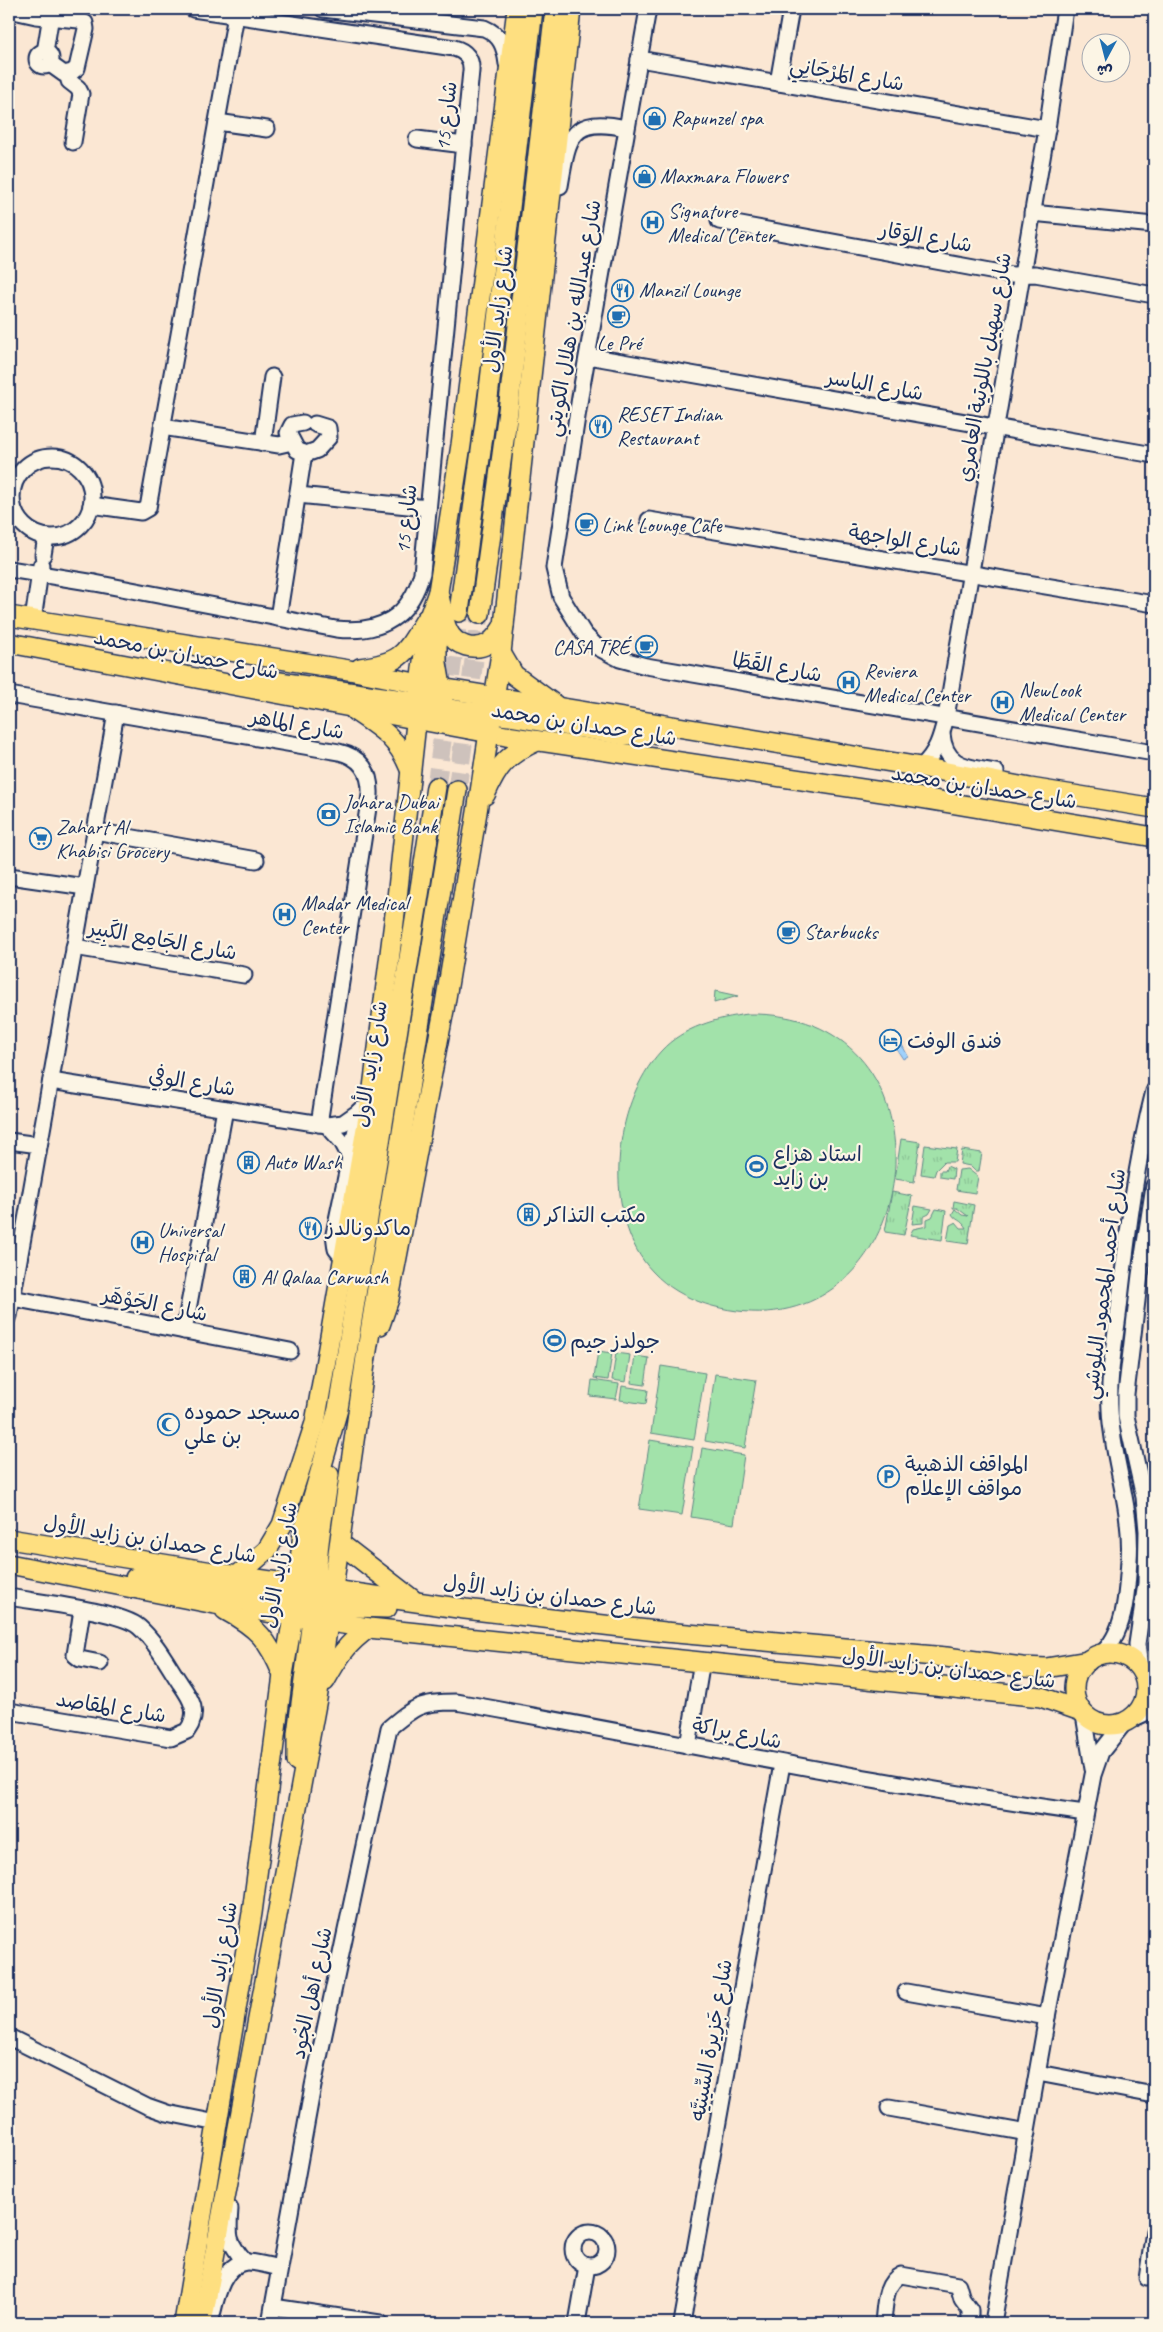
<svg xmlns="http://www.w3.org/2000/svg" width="1163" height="2332" font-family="Caveat,'Playpen Sans Arabic',sans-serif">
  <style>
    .grass { fill: url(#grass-tufts); stroke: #5e8884 }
    .park { fill: #a2e2aa; stroke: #5e8884 }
    .water { fill: url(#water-ripples); stroke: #6a90bd }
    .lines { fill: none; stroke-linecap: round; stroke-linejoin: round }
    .major-tunnel { stroke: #cec2bc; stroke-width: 19; stroke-dasharray: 19 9; stroke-linecap: butt }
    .minor-casing { stroke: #1b2f5e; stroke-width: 19 }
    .major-casing { stroke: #1b2f5e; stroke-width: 22 }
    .minor { stroke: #fcf5e5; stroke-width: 15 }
    .major { stroke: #fedf80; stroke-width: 19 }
    .labels { text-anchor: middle; stroke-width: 4.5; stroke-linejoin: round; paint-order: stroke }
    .street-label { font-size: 21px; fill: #1b2f5e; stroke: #fcf5e5 }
    .poi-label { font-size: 21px; fill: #1b2f5e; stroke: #fcf5e5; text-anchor: start }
  </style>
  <defs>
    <pattern id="grass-tufts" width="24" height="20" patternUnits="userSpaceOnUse" patternTransform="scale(1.25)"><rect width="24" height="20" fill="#a2e2aa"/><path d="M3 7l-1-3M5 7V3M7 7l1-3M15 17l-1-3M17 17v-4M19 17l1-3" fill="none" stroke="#8bc295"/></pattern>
    <pattern id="water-ripples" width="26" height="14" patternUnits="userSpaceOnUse" patternTransform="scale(1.25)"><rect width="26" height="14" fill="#9fd1fc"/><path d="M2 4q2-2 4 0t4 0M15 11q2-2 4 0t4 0" fill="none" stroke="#88b4da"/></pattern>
  </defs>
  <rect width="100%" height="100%" fill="#fbe7d3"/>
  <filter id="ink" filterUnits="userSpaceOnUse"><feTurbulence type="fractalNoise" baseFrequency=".02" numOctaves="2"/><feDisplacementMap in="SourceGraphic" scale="10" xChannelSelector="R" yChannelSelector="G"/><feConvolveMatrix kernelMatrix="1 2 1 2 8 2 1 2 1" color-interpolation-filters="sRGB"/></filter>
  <g filter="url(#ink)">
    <g class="grass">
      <path d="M 715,991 L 738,996 L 714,1003 Z"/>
      <path d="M 901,1139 L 920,1142 L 914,1182 L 895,1179 Z"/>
      <path d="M 925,1145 L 957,1149 L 955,1162 L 944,1162 L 936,1170 L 934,1176 L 921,1174 Z"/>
      <path d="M 962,1150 L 982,1153 L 979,1171 L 975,1171 L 970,1166 L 960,1164 Z"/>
      <path d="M 947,1166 L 954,1169 L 953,1179 L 940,1177 L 940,1171 L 945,1171 Z"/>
      <path d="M 968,1169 L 978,1177 L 975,1193 L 956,1190 L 959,1170 Z"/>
      <path d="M 892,1192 L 912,1196 L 904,1235 L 885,1232 Z"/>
      <path d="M 954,1201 L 974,1205 L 968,1244 L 947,1241 L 950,1225 L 956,1222 L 961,1228 L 966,1228 C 961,1219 956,1221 952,1214 L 955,1209 L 962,1215 L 968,1216 L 957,1208 L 953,1208 Z"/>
      <path d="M 915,1206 L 932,1209 L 929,1214 L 923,1217 L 923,1223 L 912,1224 Z"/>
      <path d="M 936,1209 L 946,1211 L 942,1240 L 910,1235 L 913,1229 L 927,1226 L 927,1219 L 932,1217 Z"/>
    </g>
    <g class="park">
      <path d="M 748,1014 C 950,1010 932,1300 767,1312 C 727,1314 681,1302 653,1272 C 601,1218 612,1104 661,1051 C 683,1027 717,1018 748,1014 Z"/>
      <path d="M 598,1351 L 612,1353 L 608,1380 L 594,1378 Z"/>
      <path d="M 616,1353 L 630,1355 L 626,1382 L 612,1380 Z"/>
      <path d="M 635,1356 L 649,1358 L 645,1385 L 631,1383 Z"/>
      <path d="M 661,1366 L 705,1373 L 694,1440 L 651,1433 Z"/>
      <path d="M 715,1374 L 756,1380 L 745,1448 L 705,1441 Z"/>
      <path d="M 592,1380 L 619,1384 L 616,1399 L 590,1396 Z"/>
      <path d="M 622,1386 L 648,1390 L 646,1404 L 620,1400 Z"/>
      <path d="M 650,1440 L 693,1447 L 682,1515 L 639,1509 Z"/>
      <path d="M 702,1448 L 744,1455 L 734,1524 L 691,1517 Z"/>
    </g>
    <path class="water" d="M 895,1032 L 908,1056 L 903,1059 L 890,1039 L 889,1035 Z"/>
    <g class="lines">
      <g class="major-tunnel">
        <path d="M 436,787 L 459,612"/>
        <path d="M 457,790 L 480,614"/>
      </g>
      <defs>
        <g id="minor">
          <path d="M 323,9 L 484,28 C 501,35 505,47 507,64"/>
          <path d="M 648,9 L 580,397 L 554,568 L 561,597 L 584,634 L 597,647 L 620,659 L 646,666 L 1154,753"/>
          <path d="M 9,10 L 36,16 L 79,20 L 85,23 L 86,29 L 77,68 L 72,72 L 64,74 L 50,64"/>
          <circle cx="44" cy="59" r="7"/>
          <path d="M 45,52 L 52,9"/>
          <path d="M 639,59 L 1047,129"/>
          <path d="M 68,74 L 69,81 L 78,88 L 81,94 L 73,142"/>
          <path d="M 778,83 L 791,9"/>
          <path d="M 217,122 L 267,129"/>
          <path d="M 417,139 L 464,145"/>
          <path d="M 560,186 C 568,138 570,116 626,128"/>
          <path d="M 1032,213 L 1154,225"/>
          <path d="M 719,221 L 1012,275 L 1035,274 L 1154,295"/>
          <path d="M 588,356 L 1154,455"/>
          <path d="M 303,423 L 292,425 L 288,433 L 297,450 L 306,454 L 317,450 L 329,437 L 328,428 L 315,424"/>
          <path d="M 162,427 L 279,445 L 292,442"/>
          <path d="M 263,443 L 272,377"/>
          <circle cx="52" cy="497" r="40"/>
          <path d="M 298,495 L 428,508"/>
          <path d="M 91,505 L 141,512 L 148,508 L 236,15"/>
          <path d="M 649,520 L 1154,604"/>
          <path d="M 43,555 L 46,537"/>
          <path d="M 9,569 L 95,583 L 336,629 C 381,634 410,617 422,573 L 471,71 C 472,59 466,51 454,48 L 193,9"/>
          <path d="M 278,618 L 304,453"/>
          <path d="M 33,620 L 41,565"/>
          <path d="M 9,695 L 339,752 C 361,757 371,772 370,795 L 319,1124"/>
          <path d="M 942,734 C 945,768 969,767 996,772"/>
          <path d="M 921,767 C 937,753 941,737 946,717 L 1047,129 L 1065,9"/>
          <path d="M 95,831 L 256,860"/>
          <path d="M 9,876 L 85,887"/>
          <path d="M 74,947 L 244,975"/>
          <path d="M 51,1081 L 327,1125 L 343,1123 L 360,1111"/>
          <path d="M 327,1125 L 342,1142 L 349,1155"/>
          <path d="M 9,1141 L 39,1145"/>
          <path d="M 344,1259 L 336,1249 L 334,1234 L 360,1110"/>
          <path d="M 12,1298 L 290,1351"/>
          <path d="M 9,1316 L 116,713"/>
          <path d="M 184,1331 L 225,1109"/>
          <path d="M 9,1597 C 37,1602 121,1611 139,1627 C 156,1642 168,1665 180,1683 C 192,1700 200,1713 187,1731 L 171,1738 L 9,1711"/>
          <path d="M 82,1610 L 75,1655 L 80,1659 L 100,1663"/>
          <path d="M 1100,1655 C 1126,1634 1127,1590 1129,1560 C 1133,1508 1112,1460 1110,1410 C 1108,1376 1115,1341 1119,1308 C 1127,1236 1136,1161 1154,1091"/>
          <path d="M 1140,1668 L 1137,1644 L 1146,1583 L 1147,1531 L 1144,1497 L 1126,1416 L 1126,1394 L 1140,1275 L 1154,1186"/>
          <path d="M 1142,1670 L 1154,1678"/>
          <path d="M 1084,1715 L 1093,1769"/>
          <path d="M 1130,1720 L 1154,1709"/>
          <path d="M 688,1746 L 702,1661"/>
          <path d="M 906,1992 L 1047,2017"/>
          <path d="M 9,2037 L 147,2106 L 167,2113 L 217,2123"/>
          <path d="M 1038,2073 L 1154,2095"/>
          <path d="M 889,2108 L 1027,2133"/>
          <path d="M 230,2209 C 228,2236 227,2241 245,2262"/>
          <circle cx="590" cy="2249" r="17"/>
          <path d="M 1147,2278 L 1154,2231"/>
          <path d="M 273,2307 L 380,2323"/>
          <path d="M 210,2323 C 215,2305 220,2266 245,2262 C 255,2261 269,2266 279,2268"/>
          <path d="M 270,2323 L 313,2086 L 389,1728 C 415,1706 421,1702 456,1702 C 666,1739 874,1784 1085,1813"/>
          <path d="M 577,2323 L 587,2266"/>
          <path d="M 682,2323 L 782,1764"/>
          <path d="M 883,2323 C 885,2306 884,2283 901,2275 L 958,2285 L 962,2299 L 970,2310 L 970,2323"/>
          <path d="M 993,2323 L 1047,2017 L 1093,1775 L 1101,1752 L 1124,1723"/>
        </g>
        <g id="major">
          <path d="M 438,592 C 442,605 442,619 448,631 C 455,646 475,652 489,643 C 496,638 500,632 504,625"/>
          <path d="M 459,612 L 487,407 L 533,9"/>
          <path d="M 480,614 L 508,411 L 555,9"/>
          <path d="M 9,616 L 349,670 L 441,688 L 921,767 L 1030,788 L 1154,808"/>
          <path d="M 437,634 L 437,663 L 443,698"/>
          <path d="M 9,643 L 506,736 L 909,796 L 1154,837"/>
          <path d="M 501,653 L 514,675 L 555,705"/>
          <path d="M 360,668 C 403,662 404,655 426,619"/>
          <path d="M 259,679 L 430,704"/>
          <path d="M 355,711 C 382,729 398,739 410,769"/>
          <path d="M 417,720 L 432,711 L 448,709 L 509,716 L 623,735 L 663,733"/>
          <path d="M 485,795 C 498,765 508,754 537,741"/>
          <path d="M 380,1325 L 389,1299 L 444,1010 L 477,812 L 501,653 L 571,9"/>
          <path d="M 9,1539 L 237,1576 L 465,1609 L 665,1632 L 946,1657 L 1022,1667 L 1046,1668 L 1088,1661"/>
          <path d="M 341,1544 L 412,1599"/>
          <path d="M 9,1564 L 215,1604 L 369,1628 L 1041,1697 L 1081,1711"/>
          <path d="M 237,1576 L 267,1550 L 282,1525 L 315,1423 L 373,1088 L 397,898 L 422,668 L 430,614 L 438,592 L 461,445 L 517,9"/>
          <path d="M 135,1578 L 296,1600 L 308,1599"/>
          <path d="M 320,1598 C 311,1566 325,1509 329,1475"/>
          <path d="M 319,1606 L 387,1608"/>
          <path d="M 225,1610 C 258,1628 268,1639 283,1675"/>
          <circle cx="1110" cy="1689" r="36"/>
          <path d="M 325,1681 C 338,1658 346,1644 369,1628"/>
          <path d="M 297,1761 L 297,1734 L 312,1620 L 311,1607"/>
          <path d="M 184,2323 L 252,1913 L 283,1675 L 296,1600 L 303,1532 L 338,1409 L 436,787"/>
          <path d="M 202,2323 L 318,1693 L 366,1357 L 457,790"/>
        </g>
      </defs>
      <use href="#minor" class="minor-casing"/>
      <use href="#major" class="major-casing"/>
      <use href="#minor" class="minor"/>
      <use href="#major" class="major"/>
    </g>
  </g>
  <defs>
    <symbol id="shop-ring" viewBox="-11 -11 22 22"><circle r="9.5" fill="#fcf5e5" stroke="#1f6fb2" stroke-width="1.5"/><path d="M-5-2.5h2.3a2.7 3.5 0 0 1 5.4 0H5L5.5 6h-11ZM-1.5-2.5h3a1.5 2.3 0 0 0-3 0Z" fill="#1f6fb2"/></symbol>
    <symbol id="hospital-ring" viewBox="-11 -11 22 22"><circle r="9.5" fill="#fcf5e5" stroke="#1f6fb2" stroke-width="1.5"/><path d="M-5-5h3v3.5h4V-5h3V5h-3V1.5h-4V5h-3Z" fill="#1f6fb2"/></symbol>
    <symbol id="restaurant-ring" viewBox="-11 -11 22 22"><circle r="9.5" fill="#fcf5e5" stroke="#1f6fb2" stroke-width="1.5"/><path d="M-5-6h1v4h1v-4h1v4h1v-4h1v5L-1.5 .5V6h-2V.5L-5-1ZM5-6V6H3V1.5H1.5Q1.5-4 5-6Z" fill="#1f6fb2"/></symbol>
    <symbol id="cafe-ring" viewBox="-11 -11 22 22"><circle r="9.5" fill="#fcf5e5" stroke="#1f6fb2" stroke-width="1.5"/><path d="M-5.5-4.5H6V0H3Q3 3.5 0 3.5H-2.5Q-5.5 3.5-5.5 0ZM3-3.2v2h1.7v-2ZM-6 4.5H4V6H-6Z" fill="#1f6fb2"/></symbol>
    <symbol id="bank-ring" viewBox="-11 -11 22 22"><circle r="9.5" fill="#fcf5e5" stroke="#1f6fb2" stroke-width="1.5"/><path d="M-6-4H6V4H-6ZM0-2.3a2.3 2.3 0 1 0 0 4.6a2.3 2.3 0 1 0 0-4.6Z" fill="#1f6fb2"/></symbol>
    <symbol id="supermarket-ring" viewBox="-11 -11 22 22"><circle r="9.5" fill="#fcf5e5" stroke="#1f6fb2" stroke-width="1.5"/><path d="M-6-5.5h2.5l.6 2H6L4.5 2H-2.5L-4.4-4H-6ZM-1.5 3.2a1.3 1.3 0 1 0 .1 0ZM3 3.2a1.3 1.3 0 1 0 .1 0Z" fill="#1f6fb2"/></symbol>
    <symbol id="hotel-ring" viewBox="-11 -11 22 22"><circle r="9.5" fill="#fcf5e5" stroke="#1f6fb2" stroke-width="1.5"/><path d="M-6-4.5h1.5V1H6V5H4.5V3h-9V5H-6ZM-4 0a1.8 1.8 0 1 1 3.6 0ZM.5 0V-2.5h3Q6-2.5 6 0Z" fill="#1f6fb2"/></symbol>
    <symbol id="building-ring" viewBox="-11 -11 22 22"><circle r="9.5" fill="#fcf5e5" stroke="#1f6fb2" stroke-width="1.5"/><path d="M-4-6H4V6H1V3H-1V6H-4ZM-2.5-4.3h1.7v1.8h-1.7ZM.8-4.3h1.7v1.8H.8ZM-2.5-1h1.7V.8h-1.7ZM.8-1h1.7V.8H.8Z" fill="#1f6fb2"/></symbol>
    <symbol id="stadium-ring" viewBox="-11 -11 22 22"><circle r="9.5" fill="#fcf5e5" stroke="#1f6fb2" stroke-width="1.5"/><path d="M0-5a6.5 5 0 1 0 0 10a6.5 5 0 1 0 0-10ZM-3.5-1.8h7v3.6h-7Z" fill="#1f6fb2"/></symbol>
    <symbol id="mosque-ring" viewBox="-11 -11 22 22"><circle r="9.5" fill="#fcf5e5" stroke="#1f6fb2" stroke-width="1.5"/><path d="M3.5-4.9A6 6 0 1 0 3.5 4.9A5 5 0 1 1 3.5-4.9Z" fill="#1f6fb2"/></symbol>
    <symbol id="parking-ring" viewBox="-11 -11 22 22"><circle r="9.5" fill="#fcf5e5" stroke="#1f6fb2" stroke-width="1.5"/><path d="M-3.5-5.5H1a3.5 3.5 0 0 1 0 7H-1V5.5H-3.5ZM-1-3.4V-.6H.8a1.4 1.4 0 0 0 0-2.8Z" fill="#1f6fb2"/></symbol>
  </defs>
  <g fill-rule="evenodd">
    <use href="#shop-ring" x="642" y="106" width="25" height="25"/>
    <use href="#shop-ring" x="632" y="164" width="25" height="25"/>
    <use href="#hospital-ring" x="640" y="210" width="25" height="25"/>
    <use href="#restaurant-ring" x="610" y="278" width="25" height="25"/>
    <use href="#cafe-ring" x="606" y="304" width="25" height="25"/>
    <use href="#restaurant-ring" x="588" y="414" width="25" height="25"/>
    <use href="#cafe-ring" x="574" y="512" width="25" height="25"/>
    <use href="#cafe-ring" x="634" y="634" width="25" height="25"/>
    <use href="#hospital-ring" x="836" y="670" width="25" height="25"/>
    <use href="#hospital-ring" x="990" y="690" width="25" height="25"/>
    <use href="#bank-ring" x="316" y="802" width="25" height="25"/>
    <use href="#supermarket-ring" x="28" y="826" width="25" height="25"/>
    <use href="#hospital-ring" x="272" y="902" width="25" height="25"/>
    <use href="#cafe-ring" x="776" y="920" width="25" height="25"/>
    <use href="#hotel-ring" x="878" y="1028" width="25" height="25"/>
    <use href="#building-ring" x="236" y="1150" width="25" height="25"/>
    <use href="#stadium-ring" x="744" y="1154" width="25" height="25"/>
    <use href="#building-ring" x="516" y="1202" width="25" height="25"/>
    <use href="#restaurant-ring" x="298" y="1216" width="25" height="25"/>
    <use href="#hospital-ring" x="130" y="1230" width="25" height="25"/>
    <use href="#building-ring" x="232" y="1264" width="25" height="25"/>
    <use href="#stadium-ring" x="542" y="1328" width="25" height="25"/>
    <use href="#mosque-ring" x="156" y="1412" width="25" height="25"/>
    <use href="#parking-ring" x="876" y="1464" width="25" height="25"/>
  </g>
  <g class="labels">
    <g class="street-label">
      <text transform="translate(847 74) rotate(10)" y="7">شارع المَرْجَانِي</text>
      <text transform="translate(446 116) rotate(-84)" y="7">شارع 15</text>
      <text transform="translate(926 237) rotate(10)" y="7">شارع الوَقار</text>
      <text transform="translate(498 309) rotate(-83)" y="7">شارع زايد الأول</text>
      <text transform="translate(573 318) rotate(-80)" y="7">شارع عبدالله بن هلال الكويتي</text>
      <text transform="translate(984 367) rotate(-80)" y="7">شارع سهيل باللوتية العامري</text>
      <text transform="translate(875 385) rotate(10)" y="7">شارع الياسر</text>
      <text transform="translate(406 519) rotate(-84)" y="7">شارع 15</text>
      <text transform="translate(905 540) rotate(9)" y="7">شارع الواجهة</text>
      <text transform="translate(186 654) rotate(11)" y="7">شارع حمدان بن محمد</text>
      <text transform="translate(777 667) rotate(10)" y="7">شارع القَطَا</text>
      <text transform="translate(297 724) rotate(10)" y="7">شارع الماهر</text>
      <text transform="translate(584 724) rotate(9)" y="7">شارع حمدان بن محمد</text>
      <text transform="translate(984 787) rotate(9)" y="7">شارع حمدان بن محمد</text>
      <text transform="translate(163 940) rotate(10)" y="7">شارع الجَامِع الكَبِير</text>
      <text transform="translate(370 1064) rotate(-81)" y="7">شارع زايد الأول</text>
      <text transform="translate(192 1082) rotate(9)" y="7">شارع الوفي</text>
      <text transform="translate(1104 1284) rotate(-83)" y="7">شارع أحمد المحمود البلوشي</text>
      <text transform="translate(155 1304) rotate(11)" y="7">شارع الجَوْهَر</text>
      <text transform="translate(150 1539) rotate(9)" y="7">شارع حمدان بن زايد الأول</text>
      <text transform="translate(279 1565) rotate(-80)" y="7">شارع زايد الأول</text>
      <text transform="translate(550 1595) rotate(7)" y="7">شارع حمدان بن زايد الأول</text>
      <text transform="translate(949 1668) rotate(7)" y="7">شارع حمدان بن زايد الأول</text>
      <text transform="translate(111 1707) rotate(9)" y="7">شارع المقاصد</text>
      <text transform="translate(737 1733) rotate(11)" y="7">شارع براكة</text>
      <text transform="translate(220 1965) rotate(-81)" y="7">شارع زايد الأول</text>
      <text transform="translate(311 1993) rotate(-78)" y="7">شارع أهل الجُود</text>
      <text transform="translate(711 2040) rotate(-80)" y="7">شارع جَزِيرة السِّينيَّه</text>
    </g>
    <g class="poi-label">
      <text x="671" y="125">Rapunzel spa</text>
      <text x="660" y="183">Maxmara Flowers</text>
      <text x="668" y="218">Signature<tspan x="668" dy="24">Medical Center</tspan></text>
      <text x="639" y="297">Manzil Lounge</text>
      <text x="619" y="350" text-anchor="middle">Le Pré</text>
      <text x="617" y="421">RESET Indian<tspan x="617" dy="24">Restaurant</tspan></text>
      <text x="602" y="532">Link Lounge Cafe</text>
      <text x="630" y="654" text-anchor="end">CASA TRÉ</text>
      <text x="864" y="678">Reviera<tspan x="864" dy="24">Medical Center</tspan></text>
      <text x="1019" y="697">NewLook<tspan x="1019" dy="24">Medical Center</tspan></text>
      <text x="344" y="809">Johara Dubai<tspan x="344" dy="24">Islamic Bank</tspan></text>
      <text x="56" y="834">Zahart Al<tspan x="56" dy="24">Khabisi Grocery</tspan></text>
      <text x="301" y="910">Madar Medical<tspan x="301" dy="24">Center</tspan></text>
      <text x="804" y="939">Starbucks</text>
      <text x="907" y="1048">فندق الوفت</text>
      <text x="773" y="1161">استاد هزاع<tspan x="773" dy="24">بن زايد</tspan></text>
      <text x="264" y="1169">Auto Wash</text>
      <text x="545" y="1222">مكتب التذاكر</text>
      <text x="326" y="1235">ماكدونالدز</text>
      <text x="158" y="1237">Universal<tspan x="158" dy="24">Hospital</tspan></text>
      <text x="261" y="1284">Al Qalaa Carwash</text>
      <text x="570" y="1348">جولدز جيم</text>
      <text x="184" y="1419">مسجد حموده<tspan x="184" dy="24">بن علي</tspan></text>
      <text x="905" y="1471">المواقف الذهبية<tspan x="905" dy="24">مواقف الإعلام</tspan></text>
    </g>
  </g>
  <rect width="1163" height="2332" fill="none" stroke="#fcf5e5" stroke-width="30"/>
  <rect x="15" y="15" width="1133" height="2302" fill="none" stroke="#1b2f5e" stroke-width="2" filter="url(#ink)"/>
  <g transform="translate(1106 58) rotate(187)"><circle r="24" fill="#fcf5e5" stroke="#a2a6af"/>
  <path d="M0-4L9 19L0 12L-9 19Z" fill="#1f6fb2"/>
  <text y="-8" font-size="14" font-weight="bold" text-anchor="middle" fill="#1b2f5e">ش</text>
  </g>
</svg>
